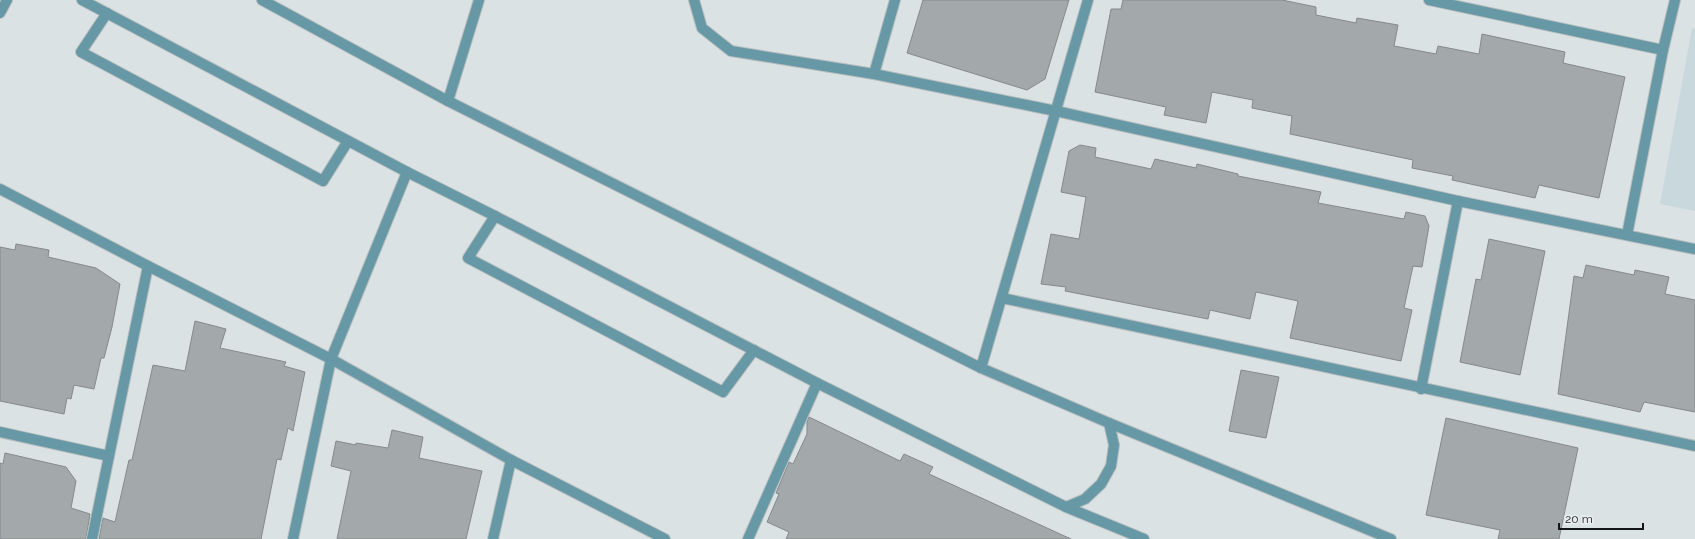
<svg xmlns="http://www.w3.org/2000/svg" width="1695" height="539" font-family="Raleway,sans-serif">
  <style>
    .built { fill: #c8d8dc }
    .building { fill: #a3a9aa; stroke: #848a8b }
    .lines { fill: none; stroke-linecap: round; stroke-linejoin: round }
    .minor-casing { stroke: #b7bdbf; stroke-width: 12 }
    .minor { stroke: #6698a5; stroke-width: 10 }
  </style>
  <rect width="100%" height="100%" fill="#dbe2e4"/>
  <path class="built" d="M 1692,28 L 1695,29 L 1695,211 L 1660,204 Z"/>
  <g class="building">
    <path d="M 923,0 L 1069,0 L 1045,79 L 1027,90 L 907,53 Z"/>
    <path d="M 1123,0 L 1282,0 L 1316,7 L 1316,15 L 1356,23 L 1357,18 L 1398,25 L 1394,46 L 1436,54 L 1438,46 L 1479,54 L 1482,34 L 1565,52 L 1563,63 L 1625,77 L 1599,198 L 1539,185 L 1535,198 L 1452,180 L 1453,176 L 1412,168 L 1413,160 L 1290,134 L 1292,116 L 1252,108 L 1253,100 L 1212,92 L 1206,123 L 1164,115 L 1166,107 L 1095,92 L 1111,9 L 1121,9 Z"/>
    <path d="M 1080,145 L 1096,148 L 1095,157 L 1151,169 L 1155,159 L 1196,168 L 1197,164 L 1238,174 L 1238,176 L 1321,192 L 1318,203 L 1404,219 L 1406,212 L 1425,216 L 1429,226 L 1422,267 L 1413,266 L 1404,308 L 1412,310 L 1401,361 L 1290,338 L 1298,301 L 1256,292 L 1250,319 L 1210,310 L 1208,319 L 1065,291 L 1066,287 L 1041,284 L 1051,234 L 1079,239 L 1086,197 L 1061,192 L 1069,151 Z"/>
    <path d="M 1489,239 L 1545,251 L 1520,375 L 1460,362 L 1476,279 L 1481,280 Z"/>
    <path d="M 16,244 L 49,250 L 48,257 L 96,268 L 120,284 L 112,327 L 104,358 L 101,358 L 94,389 L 74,385 L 71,399 L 67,398 L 64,414 L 0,401 L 0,247 L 15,250 Z"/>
    <path d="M 1586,265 L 1634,275 L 1635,270 L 1669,277 L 1665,294 L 1695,300 L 1695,412 L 1644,402 L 1640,412 L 1558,394 L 1574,276 L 1583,278 Z"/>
    <path d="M 195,321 L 226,329 L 220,348 L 286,362 L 284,366 L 305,372 L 293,431 L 288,428 L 281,460 L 277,459 L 261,539 L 99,539 L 103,518 L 115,522 L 129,460 L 132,460 L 153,365 L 185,371 Z"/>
    <path d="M 1241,370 L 1279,377 L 1266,438 L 1229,431 Z"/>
    <path d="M 809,417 L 900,461 L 904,454 L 933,467 L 929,474 L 1071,539 L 786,539 L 789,532 L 767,522 L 779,494 L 776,493 L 789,462 L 793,464 L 807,434 L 807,422 Z"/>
    <path d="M 1446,418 L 1578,448 L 1559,539 L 1498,539 L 1500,530 L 1426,515 Z"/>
    <path d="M 392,430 L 423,437 L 419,458 L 482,471 L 466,539 L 337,539 L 351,471 L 331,466 L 336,441 L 356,445 L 356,443 L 388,448 Z"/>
    <path d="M 5,453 L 66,467 L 76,481 L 71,508 L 90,514 L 86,539 L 0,539 L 0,463 L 3,464 Z"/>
  </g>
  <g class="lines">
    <defs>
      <g id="minor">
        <path d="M 82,0 L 407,172 L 495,216 L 817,383 L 1066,507 L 1144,539"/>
        <path d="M 262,0 L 448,101 L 981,368 L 1109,423 L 1391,539"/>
        <path d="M 694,0 L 702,28 L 731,51 L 874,74 L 1056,111 L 1458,201 L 1695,249"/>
        <path d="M 1429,0 L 1663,50"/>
        <path d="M 0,13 L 7,0"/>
        <path d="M 107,13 L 81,52 L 323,181 L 348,141"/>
        <path d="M 874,74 L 895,0"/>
        <path d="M 448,101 L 479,0"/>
        <path d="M 0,189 L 148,266 L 331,359 L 511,460 L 665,539"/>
        <path d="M 495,216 L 468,258 L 723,392 L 754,350"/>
        <path d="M 1627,235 L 1663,50 L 1675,0"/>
        <path d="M 1002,298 L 1695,446"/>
        <path d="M 981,368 L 1088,0"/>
        <path d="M 1421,389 L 1458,201"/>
        <path d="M 0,432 L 109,456"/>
        <path d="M 1066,507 L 1085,499 L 1101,484 L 1111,466 L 1114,445 L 1109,423"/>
        <path d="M 92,539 L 148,266"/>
        <path d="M 293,539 L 331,359 L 407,172"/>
        <path d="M 493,539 L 511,460"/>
        <path d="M 748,539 L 817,383"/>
      </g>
    </defs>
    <use href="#minor" class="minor-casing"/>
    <use href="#minor" class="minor"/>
  </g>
  <path d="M1559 523v6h84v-6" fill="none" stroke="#131516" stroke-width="2"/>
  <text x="1565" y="523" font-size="12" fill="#131516" stroke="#e9eff1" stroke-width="3" paint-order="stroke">20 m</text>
</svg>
